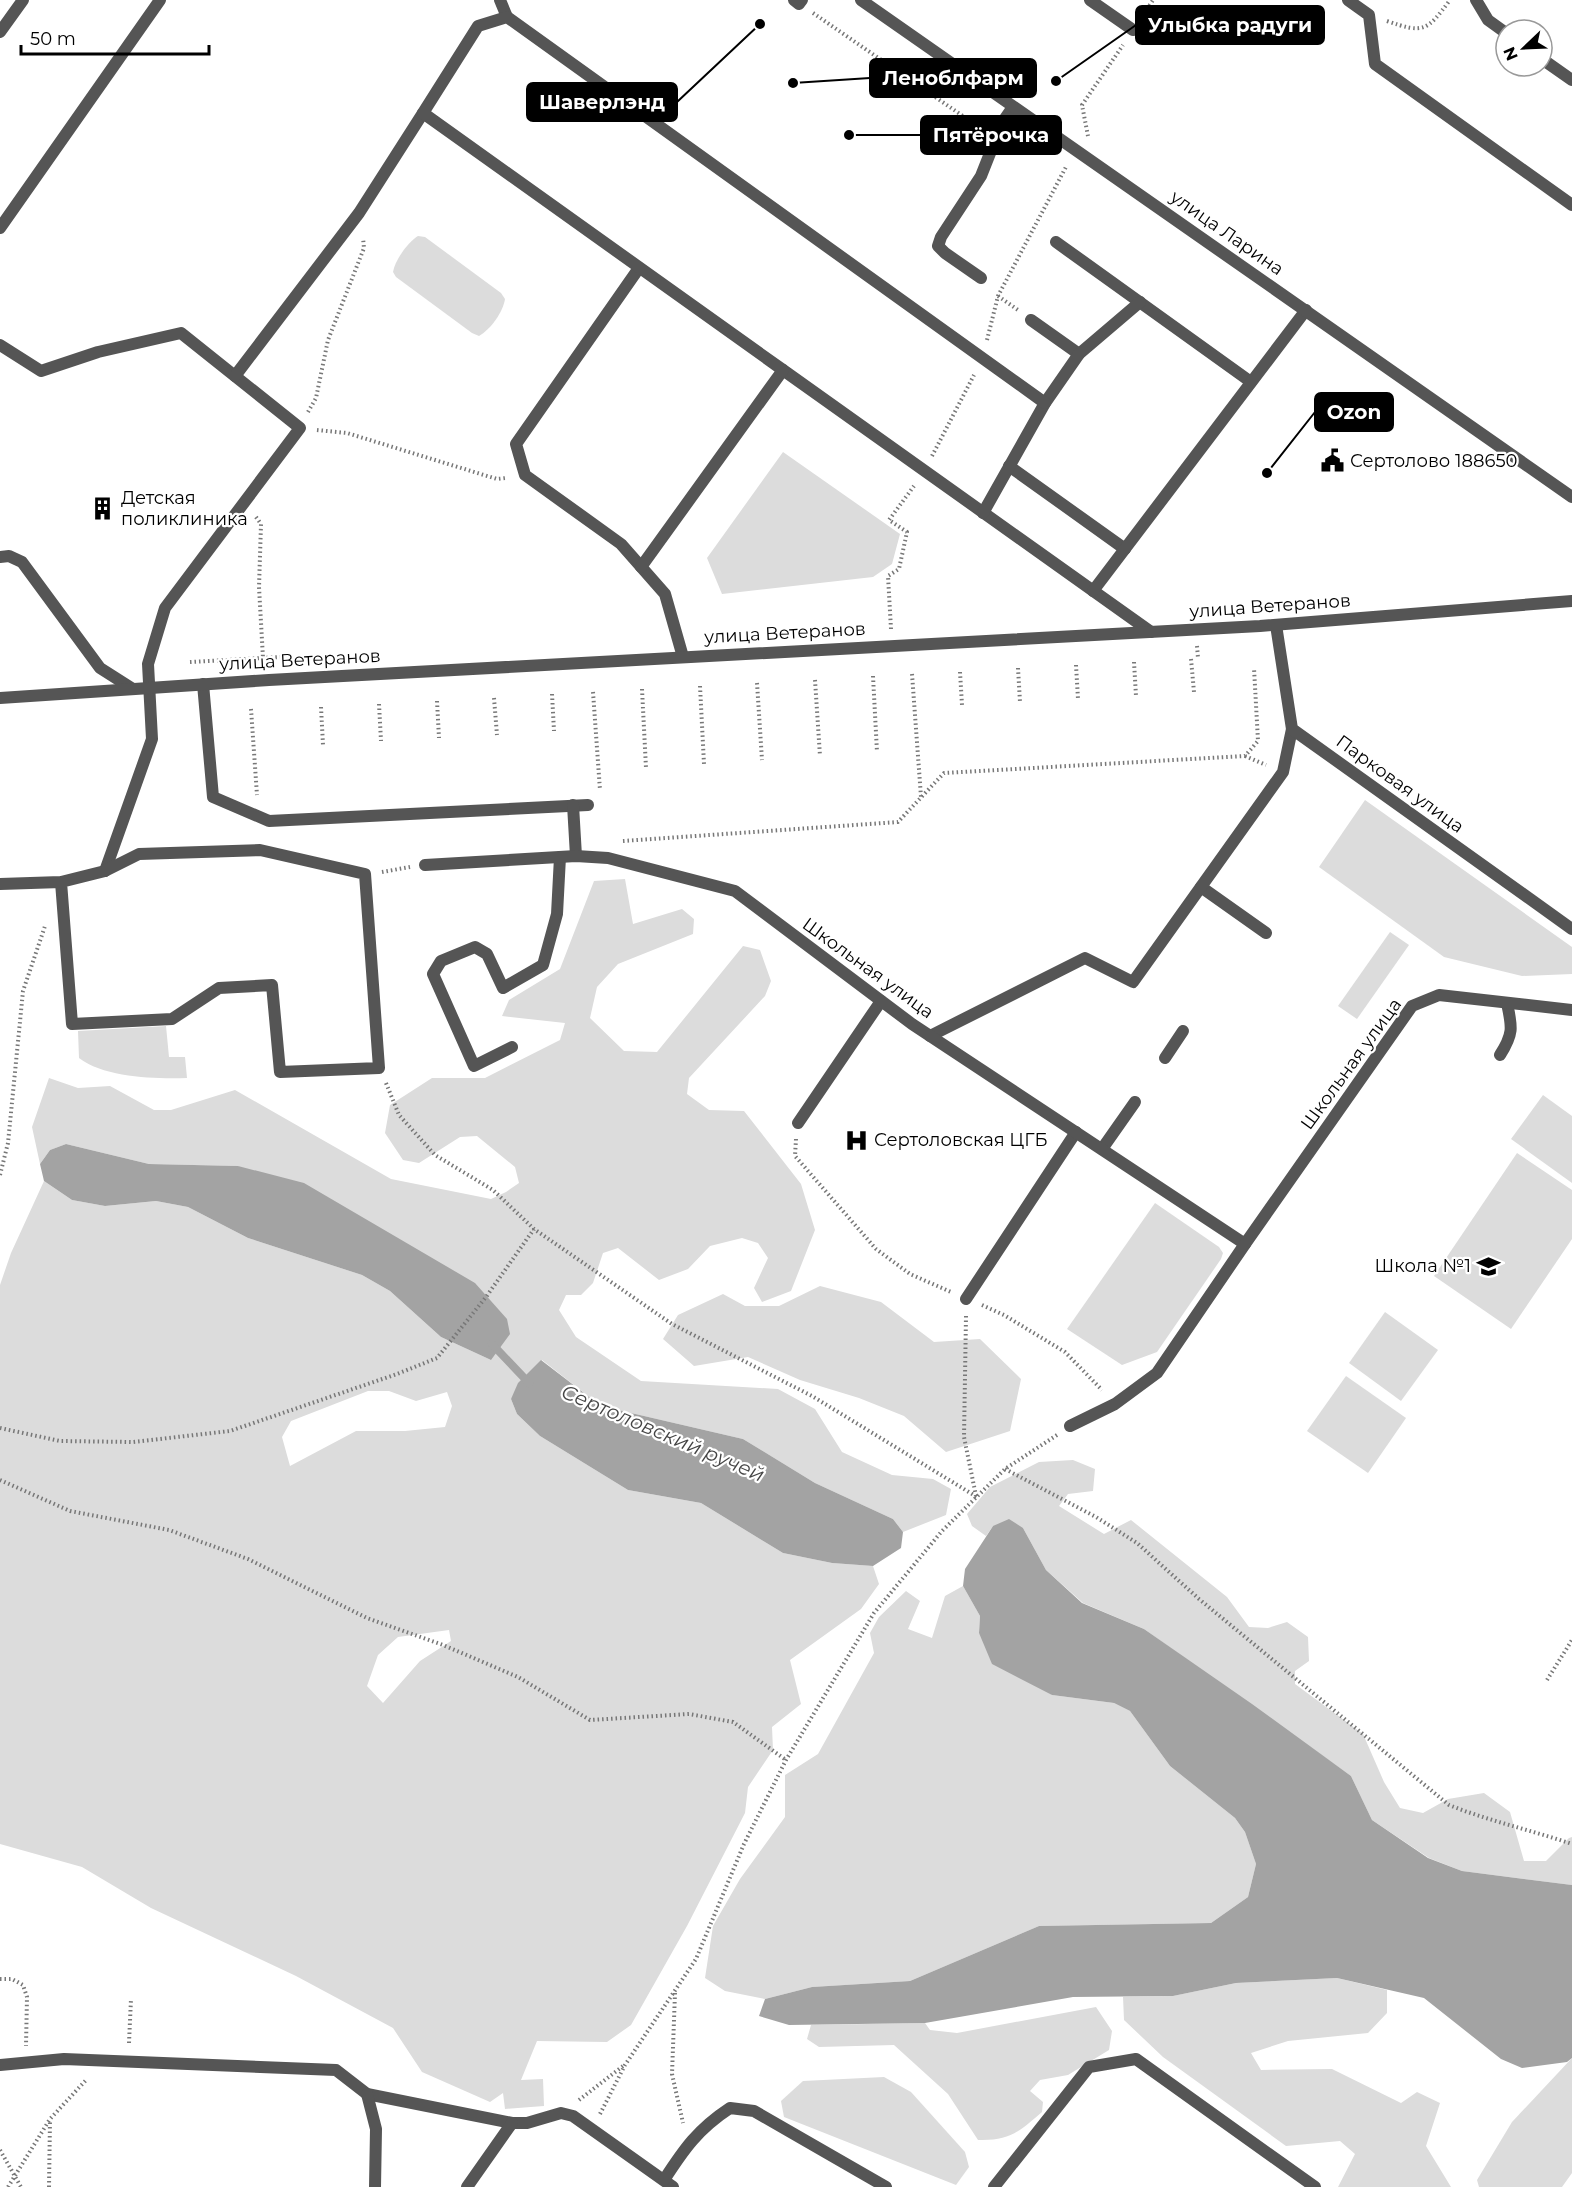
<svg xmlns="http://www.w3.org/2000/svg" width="1572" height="2187" font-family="Montserrat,sans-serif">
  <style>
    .green { fill: #dcdcdc; fill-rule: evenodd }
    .water { fill: #a3a3a3 }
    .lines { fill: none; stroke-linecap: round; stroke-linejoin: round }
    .stream { stroke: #a3a3a3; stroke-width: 8 }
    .path { stroke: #777; stroke-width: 4; stroke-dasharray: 1.5 3; stroke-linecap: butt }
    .service { stroke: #555; stroke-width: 12 }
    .minor { stroke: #555; stroke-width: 12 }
    .labels { text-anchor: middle; stroke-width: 4.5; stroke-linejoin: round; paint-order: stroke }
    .street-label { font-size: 18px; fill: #000; stroke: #fff }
    .poi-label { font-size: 18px; fill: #000; stroke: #fff; text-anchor: start }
    .water-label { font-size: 20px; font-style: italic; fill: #444; stroke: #fff }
    .leader { fill: none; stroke: #000; stroke-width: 2 }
    .callout-dot { fill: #000; stroke: #fff; stroke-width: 2 }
    .callout { fill: #000; stroke: #000; stroke-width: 2 }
    .callout-label { font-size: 20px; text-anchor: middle; font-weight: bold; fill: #fff }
  </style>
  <rect width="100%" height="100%" fill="#fff"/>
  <g class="green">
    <path d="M 418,236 L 425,237 L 501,293 L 505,299 C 503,312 491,329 479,336 L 472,333 L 396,277 L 393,272 C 395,260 408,242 418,236 Z"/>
    <path d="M 783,452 L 900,534 L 892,564 L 873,577 L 722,594 L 707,558 Z"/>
    <path d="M 1365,800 L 1572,947 L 1572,974 L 1522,976 L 1444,957 L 1319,867 Z"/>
    <path d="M 625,879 L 633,924 L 682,909 L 694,919 L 693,934 L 618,964 L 597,987 L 590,1018 L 624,1051 L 657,1052 L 743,946 L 760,950 L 771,981 L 765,996 L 689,1078 L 687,1094 L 709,1110 L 744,1111 L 801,1184 L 815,1230 L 791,1291 L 762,1302 L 754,1288 L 768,1258 L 758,1243 L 742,1238 L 710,1246 L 688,1269 L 659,1280 L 618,1248 L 603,1253 L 593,1283 L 581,1295 L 566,1295 L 559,1310 L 576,1337 L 641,1381 L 778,1389 L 815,1409 L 842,1452 L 892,1475 L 933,1479 L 951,1489 L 946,1515 L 903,1532 L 893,1519 L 815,1483 L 743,1439 L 601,1406 L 542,1360 L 511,1399 L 517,1414 L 540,1436 L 628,1490 L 701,1503 L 783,1553 L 832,1563 L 873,1566 L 879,1584 L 861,1609 L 790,1660 L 801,1704 L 772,1727 L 773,1750 L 748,1787 L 745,1813 L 687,1926 L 631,2025 L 607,2042 L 537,2041 L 521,2080 L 543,2079 L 544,2106 L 505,2109 L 503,2093 L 490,2102 L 422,2072 L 393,2028 L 296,1976 L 151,1908 L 82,1867 L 0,1844 L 0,1285 L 11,1253 L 44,1181 L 72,1200 L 105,1206 L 156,1201 L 188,1207 L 248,1238 L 362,1275 L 390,1291 L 441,1337 L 491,1360 L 238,1166 L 149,1164 L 66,1144 L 50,1150 L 40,1164 L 32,1127 L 49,1078 L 78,1088 L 110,1086 L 154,1110 L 171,1110 L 235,1090 L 391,1179 L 491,1199 L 506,1192 L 519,1183 L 515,1167 L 477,1136 L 460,1137 L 419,1163 L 403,1160 L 385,1133 L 390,1105 L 432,1078 L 485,1078 L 560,1040 L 565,1023 L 502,1016 L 509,1000 L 560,969 L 594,881 ZM 368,1391 L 389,1391 L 416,1401 L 447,1392 L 452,1406 L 445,1427 L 405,1431 L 356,1431 L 290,1466 L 282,1437 L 291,1421 ZM 449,1630 L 451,1641 L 420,1661 L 383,1703 L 367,1686 L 378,1655 L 398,1637 Z"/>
    <path d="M 1390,932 L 1409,945 L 1357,1019 L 1338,1006 Z"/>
    <path d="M 166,1026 L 169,1057 L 185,1057 L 187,1078 C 156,1079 105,1078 79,1058 L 78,1031 Z"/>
    <path d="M 1543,1095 L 1572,1116 L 1572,1183 L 1511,1139 Z"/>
    <path d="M 1517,1153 L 1572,1190 L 1572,1239 L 1511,1329 L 1434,1276 Z"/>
    <path d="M 1155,1203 L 1219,1247 L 1223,1253 L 1221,1259 L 1157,1352 L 1122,1365 L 1067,1329 Z"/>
    <path d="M 820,1286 L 881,1302 L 934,1342 L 980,1339 L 1021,1379 L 1010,1431 L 946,1452 L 904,1416 L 859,1398 L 800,1380 L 748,1357 L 694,1366 L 663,1339 L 678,1315 L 723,1294 L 745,1306 L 779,1306 Z"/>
    <path d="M 1385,1312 L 1438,1350 L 1401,1401 L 1349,1363 Z"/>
    <path d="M 1346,1376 L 1406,1418 L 1368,1473 L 1307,1431 Z"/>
    <path d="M 1073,1460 L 1095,1469 L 1093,1491 L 1068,1494 L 1059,1506 L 1104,1534 L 1131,1520 L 1227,1597 L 1249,1627 L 1268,1628 L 1287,1622 L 1308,1637 L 1309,1661 L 1295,1671 L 1295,1684 L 1363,1734 L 1384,1782 L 1400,1808 L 1423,1813 L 1448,1799 L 1484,1793 L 1510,1812 L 1524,1861 L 1546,1861 L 1569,1838 L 1572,1837 L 1572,1885 L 1462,1871 L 1429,1858 L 1372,1820 L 1351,1776 L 1144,1629 L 1083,1603 L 1046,1570 L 1023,1528 L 993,1526 L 986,1536 L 972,1526 L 967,1514 L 990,1487 L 1039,1462 Z"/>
    <path d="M 963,1586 L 980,1616 L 979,1633 L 1052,1695 L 1114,1703 L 1130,1711 L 1170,1766 L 1235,1818 L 1245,1832 L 1256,1864 L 1248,1897 L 1211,1923 L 1039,1926 L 910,1981 L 812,1987 L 765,1999 L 725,1991 L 705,1978 L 713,1926 L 740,1879 L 785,1817 L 785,1775 L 818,1754 L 874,1653 L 870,1633 L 879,1617 L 906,1591 L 920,1601 L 908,1629 L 932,1638 L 945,1596 Z"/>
    <path d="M 1337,1978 L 1387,1990 L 1387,2013 L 1368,2033 L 1288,2041 L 1251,2053 L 1261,2070 L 1332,2069 L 1401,2103 L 1417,2092 L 1440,2103 L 1426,2146 L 1451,2187 L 1338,2187 L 1355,2154 L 1340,2141 L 1286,2146 L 1163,2057 L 1124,2020 L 1123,1997 L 1173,1996 L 1236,1983 Z"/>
    <path d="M 1096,2007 L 1112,2031 L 1109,2050 L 1068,2075 L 1040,2080 L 1030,2091 L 1043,2102 L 1042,2112 C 1019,2132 1009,2141 978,2140 L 948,2094 L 894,2045 L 819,2047 L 807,2039 L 811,2025 L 925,2023 L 930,2030 L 957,2033 Z"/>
    <path d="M 1572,2058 L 1572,2173 L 1562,2187 L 1479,2187 L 1477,2180 L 1512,2122 Z"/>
    <path d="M 884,2077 L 911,2092 L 965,2152 L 969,2167 L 956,2185 L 784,2117 L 781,2101 L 803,2081 Z"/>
  </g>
  <g class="water">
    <path d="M 66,1144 L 149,1164 L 238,1166 L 304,1183 L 475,1283 L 507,1319 L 510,1334 L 491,1360 L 441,1337 L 390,1291 L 362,1275 L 248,1238 L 188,1207 L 156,1201 L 105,1206 L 72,1200 L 44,1181 L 40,1164 L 50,1150 Z"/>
    <path d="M 541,1360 L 601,1406 L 743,1439 L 815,1483 L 893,1519 L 903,1532 L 901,1548 L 873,1566 L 832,1563 L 783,1553 L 701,1503 L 628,1490 L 540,1436 L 517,1414 L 511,1399 L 518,1383 Z"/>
    <path d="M 1009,1519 L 1023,1528 L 1046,1570 L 1082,1603 L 1144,1629 L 1252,1704 L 1351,1776 L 1372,1820 L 1428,1858 L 1462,1871 L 1572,1885 L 1572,2058 L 1567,2062 L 1522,2068 L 1501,2059 L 1424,1998 L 1337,1978 L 1236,1983 L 1173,1996 L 1073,1997 L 925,2023 L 789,2025 L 759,2016 L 765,1999 L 812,1987 L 910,1981 L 1039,1926 L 1211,1923 L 1248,1897 L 1256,1864 L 1245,1832 L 1235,1818 L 1170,1766 L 1130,1711 L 1114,1703 L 1052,1695 L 992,1664 L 979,1633 L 980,1616 L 963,1586 L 965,1569 L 993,1526 Z"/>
  </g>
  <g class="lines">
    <path class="stream" d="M 492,1344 L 529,1383"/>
    <g class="path">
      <path d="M 813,13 L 973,123"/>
      <path d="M 1142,17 L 1153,0"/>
      <path d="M 1387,21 C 1424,34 1427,31 1450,0"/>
      <path d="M 1088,136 L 1082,105 L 1123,45"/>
      <path d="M 998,296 L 1018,310"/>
      <path d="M 987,340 L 998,296 L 1067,165"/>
      <path d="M 308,412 L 316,398 L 328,340 L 364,248 L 363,238"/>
      <path d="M 317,430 L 347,433 L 497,479 L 506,478"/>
      <path d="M 932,456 L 974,375"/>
      <path d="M 256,517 L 261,524 L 259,587 L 263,658"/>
      <path d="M 891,629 L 888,576 L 899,569 L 907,532 L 889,520 L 914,486"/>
      <path d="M 1197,646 L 1198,658"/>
      <path d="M 1191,659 L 1194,692"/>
      <path d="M 190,662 L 281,657"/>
      <path d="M 1134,662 L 1136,696"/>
      <path d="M 1076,665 L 1078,699"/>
      <path d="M 1018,668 L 1020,702"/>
      <path d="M 960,672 L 962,705"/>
      <path d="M 912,674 L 921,797"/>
      <path d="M 873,676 L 877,752"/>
      <path d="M 815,680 L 820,756"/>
      <path d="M 757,683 L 762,760"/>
      <path d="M 700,686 L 704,764"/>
      <path d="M 642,689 L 646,768"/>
      <path d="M 593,692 L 600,790"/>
      <path d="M 552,694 L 554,731"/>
      <path d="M 494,698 L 497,735"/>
      <path d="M 437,701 L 439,738"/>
      <path d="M 379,704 L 381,741"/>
      <path d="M 321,707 L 323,745"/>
      <path d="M 251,709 L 257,795"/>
      <path d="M 1245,756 L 1266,765"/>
      <path d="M 623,841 L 898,822 L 944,773 L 1245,756 L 1258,741 L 1254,668"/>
      <path d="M 382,872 L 410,867"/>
      <path d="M 386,1083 L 399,1115 L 435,1155 L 493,1190 L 534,1229 L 672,1324 L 812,1396 L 977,1497"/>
      <path d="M 796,1139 L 795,1156 L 876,1249 L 910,1274 L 951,1292"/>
      <path d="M 0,1175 L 8,1143 L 23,991 L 45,926"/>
      <path d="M 982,1305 L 1004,1315 L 1065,1352 L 1102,1390"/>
      <path d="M 966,1316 L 964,1437 L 976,1496"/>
      <path d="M 0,1428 L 60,1441 L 133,1442 L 230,1431 L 397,1374 L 437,1358 L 486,1297 L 534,1229"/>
      <path d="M 1005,1469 L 1096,1517 L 1137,1543 L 1199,1599 L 1449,1805 C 1489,1821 1531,1830 1572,1844"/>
      <path d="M 0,1480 L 70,1511 L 169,1530 L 248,1559 L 367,1618 L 443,1645 L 518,1677 L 590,1720 L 689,1714 L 733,1722 L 786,1760"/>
      <path d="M 1547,1680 L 1572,1640"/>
      <path d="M 0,1979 L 12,1979 L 23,1985 L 27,1997 L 26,2046"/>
      <path d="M 675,1993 L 672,2074 L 683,2123"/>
      <path d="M 129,2043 L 131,1999"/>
      <path d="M 579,2100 L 623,2066"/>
      <path d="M 600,2114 L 625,2065 L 696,1959 L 744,1844 L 786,1760 L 874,1613 L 942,1531 L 1005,1469 L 1057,1435"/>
      <path d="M 0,2150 L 21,2187"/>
      <path d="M 8,2187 L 50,2119 L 87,2079"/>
      <path d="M 49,2187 L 50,2120"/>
    </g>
    <g class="service">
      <path d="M 500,0 L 507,17"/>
      <path d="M 794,0 L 799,4 L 802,0"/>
      <path d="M 1090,0 L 1133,30"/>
      <path d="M 1348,0 L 1369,15 L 1375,64 L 1572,205"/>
      <path d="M 1476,0 L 1488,20 L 1506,33"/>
      <path d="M 0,32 L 23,0"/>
      <path d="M 1542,59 L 1572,80"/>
      <path d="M 0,228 L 160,0"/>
      <path d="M 1056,242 L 1251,382"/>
      <path d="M 639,268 L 516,444 L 525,475 L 621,544 L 665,594 L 683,657"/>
      <path d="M 981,278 L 945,253 L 938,246 L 941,237 L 981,176 L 1002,123 L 1013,107"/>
      <path d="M 1031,320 L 1079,354"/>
      <path d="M 0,345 L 41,371 L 98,352 L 181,333 L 300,428 L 165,608 L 148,664 L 152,739 L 105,871"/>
      <path d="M 783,370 L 1151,632"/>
      <path d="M 235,376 L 359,213 L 423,113"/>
      <path d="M 1009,466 L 1125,549"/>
      <path d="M 983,513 L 1045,403 L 1079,354 L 1140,302"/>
      <path d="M 0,557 L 9,556 L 22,562 L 100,668 L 133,689"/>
      <path d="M 641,567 L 783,370 L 423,113 L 478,26 L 507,17 L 1045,403"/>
      <path d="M 1093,591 L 1306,310"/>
      <path d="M 203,684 L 213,797 L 269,821 L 588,805"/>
      <path d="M 573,805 L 576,856"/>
      <path d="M 0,884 L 61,882 L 105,871 L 139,854 L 260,850 L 365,874 L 379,1068 L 280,1072 L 272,985 L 219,988 L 172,1019 L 72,1024 L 61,882"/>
      <path d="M 1201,887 L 1266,933"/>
      <path d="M 930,1036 L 1085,958 L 1133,982 L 1283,772 L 1292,729"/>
      <path d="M 512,1047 L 474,1066 L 433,974 L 441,961 L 475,947 L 487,954 L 503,988 L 543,965 L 557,914 L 560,857"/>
      <path d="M 1500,1055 C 1514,1033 1512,1027 1507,1003"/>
      <path d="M 1165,1058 L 1183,1031"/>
      <path d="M 798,1123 L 881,1001"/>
      <path d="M 1102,1149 L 1135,1102"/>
      <path d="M 966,1299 L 1076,1132"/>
      <path d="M 0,2065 L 64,2059 L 336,2070 L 367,2094 L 512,2123 L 527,2123 L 561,2113 L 573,2116 L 673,2187"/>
      <path d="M 367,2094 L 376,2129 L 375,2187"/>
      <path d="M 664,2180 C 684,2149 698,2129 730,2108 L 754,2111 L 886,2187"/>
      <path d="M 467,2187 L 512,2123"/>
      <path d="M 994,2187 L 1089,2067 L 1136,2059 L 1315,2187"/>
    </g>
    <g class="minor">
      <path d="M 861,0 L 1572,497"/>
      <path d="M 1276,625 L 1292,729 L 1572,929"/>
      <path d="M 0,698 L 269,680 L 1260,626 L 1572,601"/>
      <path d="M 425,865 L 576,856 L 608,858 L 735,891 L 912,1024 L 1245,1244 L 1412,1006 L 1439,995 L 1572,1010"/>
      <path d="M 1070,1426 L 1115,1404 L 1157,1373 L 1245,1244"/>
    </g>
  </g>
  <defs>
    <symbol id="civic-bare" viewBox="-9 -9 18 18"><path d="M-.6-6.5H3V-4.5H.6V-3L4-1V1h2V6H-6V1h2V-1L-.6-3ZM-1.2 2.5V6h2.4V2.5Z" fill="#000" stroke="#fff" stroke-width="2.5" paint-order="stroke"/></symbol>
    <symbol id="building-bare" viewBox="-9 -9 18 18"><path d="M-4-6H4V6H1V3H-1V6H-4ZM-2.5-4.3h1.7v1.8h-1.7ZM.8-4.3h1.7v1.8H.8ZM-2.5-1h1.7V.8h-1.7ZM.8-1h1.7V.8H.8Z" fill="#000" stroke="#fff" stroke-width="2.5" paint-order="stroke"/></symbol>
    <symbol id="hospital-bare" viewBox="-9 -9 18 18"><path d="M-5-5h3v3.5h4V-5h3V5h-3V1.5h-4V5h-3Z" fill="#000" stroke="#fff" stroke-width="2.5" paint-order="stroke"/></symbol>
    <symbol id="school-bare" viewBox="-9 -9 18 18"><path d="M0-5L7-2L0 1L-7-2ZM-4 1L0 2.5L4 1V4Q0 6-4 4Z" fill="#000" stroke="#fff" stroke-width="2.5" paint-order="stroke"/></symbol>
  </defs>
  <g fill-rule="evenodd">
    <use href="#civic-bare" x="1316" y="444" width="33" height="33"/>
    <use href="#building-bare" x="86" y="492" width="33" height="33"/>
    <use href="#hospital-bare" x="840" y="1124" width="33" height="33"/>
    <use href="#school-bare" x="1472" y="1250" width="33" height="33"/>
  </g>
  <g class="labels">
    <g class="street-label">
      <text transform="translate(1227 233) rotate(35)" y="6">улица Ларина</text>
      <text transform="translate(1270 606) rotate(-4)" y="6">улица Ветеранов</text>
      <text transform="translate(785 633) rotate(-3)" y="6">улица Ветеранов</text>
      <text transform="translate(300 660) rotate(-3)" y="6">улица Ветеранов</text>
      <text transform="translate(1400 784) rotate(36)" y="6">Парковая улица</text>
      <text transform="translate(868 968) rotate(36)" y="6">Школьная улица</text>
      <text transform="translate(1351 1064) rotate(-54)" y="6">Школьная улица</text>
    </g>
    <g class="poi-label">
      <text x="1350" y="467">Сертолово 188650</text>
      <text x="121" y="504">Детская<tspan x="121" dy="21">поликлиника</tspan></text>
      <text x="874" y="1146">Сертоловская ЦГБ</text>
      <text x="1471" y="1272" text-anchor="end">Школа №1</text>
    </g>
    <g class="water-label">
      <text transform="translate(663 1433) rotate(23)" y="7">Сертоловский ручей</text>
    </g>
  </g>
  <path class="leader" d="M1056 81L1136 25M793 83L870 78M760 24L677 102M849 135L921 135M1267 473L1315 412"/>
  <g class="callout-dot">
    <circle cx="1056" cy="81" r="6"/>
    <circle cx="793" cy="83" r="6"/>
    <circle cx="760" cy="24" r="6"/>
    <circle cx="849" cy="135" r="6"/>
    <circle cx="1267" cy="473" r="6"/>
  </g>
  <g class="callout">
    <rect x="1136" y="6" width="188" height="38" rx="6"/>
    <rect x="870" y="59" width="166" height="38" rx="6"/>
    <rect x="527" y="83" width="150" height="38" rx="6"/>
    <rect x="921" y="116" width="140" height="38" rx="6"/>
    <rect x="1315" y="393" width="78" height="38" rx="6"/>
  </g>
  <g class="callout-label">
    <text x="1230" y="32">Улыбка радуги</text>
    <text x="953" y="85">Леноблфарм</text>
    <text x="602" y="109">Шаверлэнд</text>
    <text x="991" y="142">Пятёрочка</text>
    <text x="1354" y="419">Ozon</text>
  </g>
  <g transform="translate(1524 48) rotate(247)"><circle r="28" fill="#ffffff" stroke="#999999" stroke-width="1.5"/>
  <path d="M0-4.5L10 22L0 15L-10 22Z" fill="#000000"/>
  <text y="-9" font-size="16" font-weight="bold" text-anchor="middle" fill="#000000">N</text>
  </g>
  <path d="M21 45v9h188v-9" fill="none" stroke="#000000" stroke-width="3"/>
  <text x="30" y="45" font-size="18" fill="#000000" stroke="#ffffff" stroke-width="4.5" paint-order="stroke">50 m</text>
</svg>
